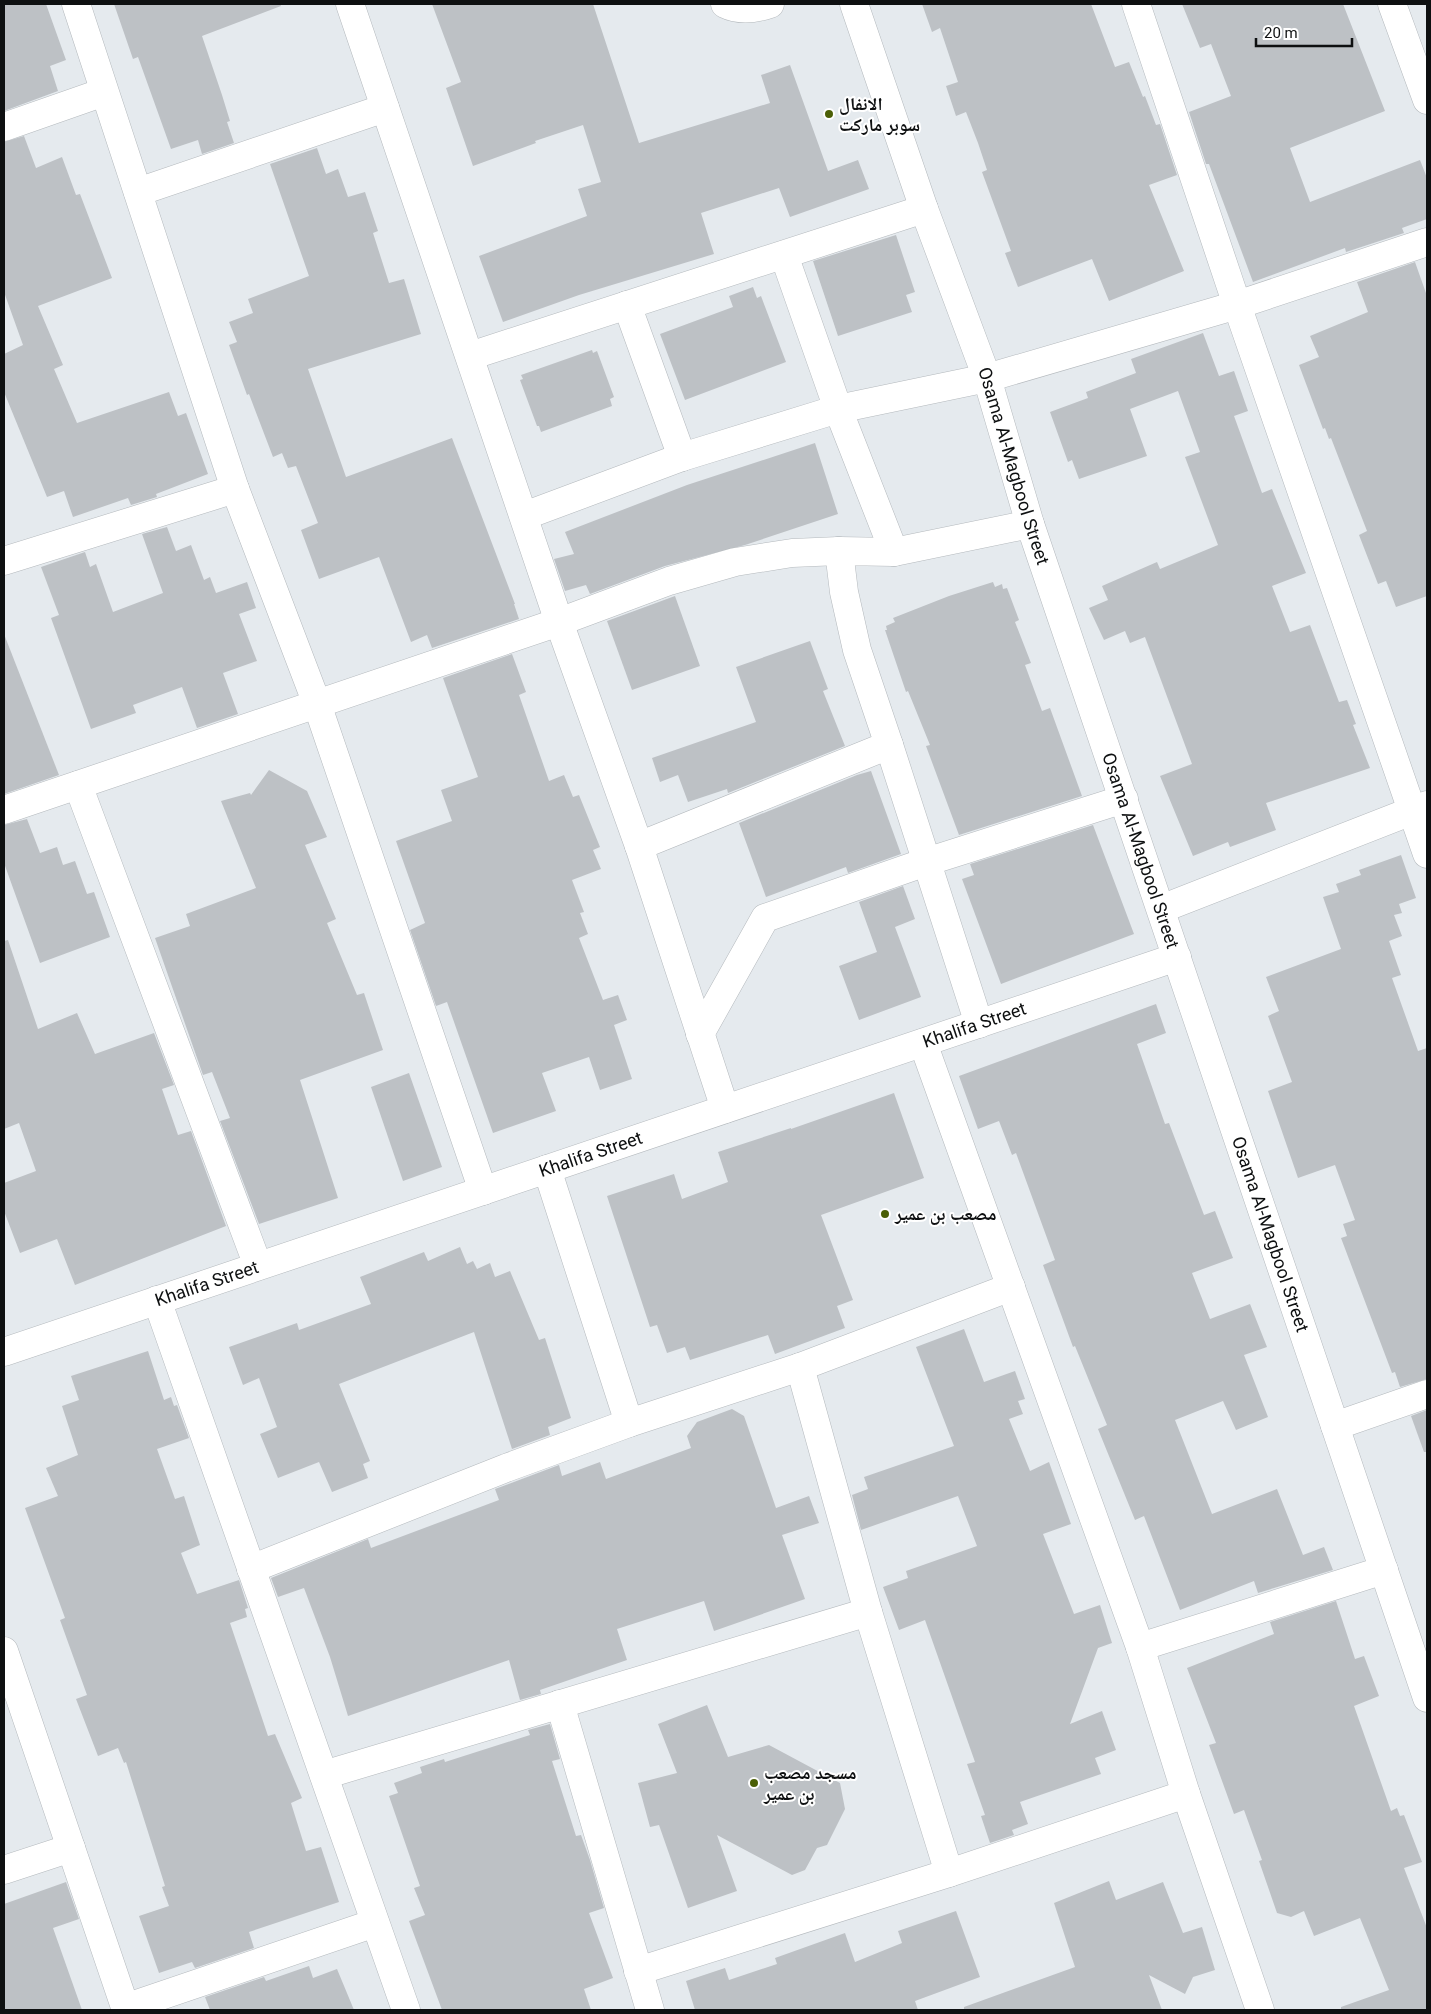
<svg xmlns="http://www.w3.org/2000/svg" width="1431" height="2014" font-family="Roboto,'Noto Naskh Arabic',sans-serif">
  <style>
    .building { fill: #bdc1c5 }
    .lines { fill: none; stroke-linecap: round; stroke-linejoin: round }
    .minor-casing { stroke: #b4b9bd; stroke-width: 29 }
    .minor { stroke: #fff; stroke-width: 28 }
    .poi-dot { fill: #4b5f06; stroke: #fff; stroke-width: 2 }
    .labels { text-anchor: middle; stroke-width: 4; stroke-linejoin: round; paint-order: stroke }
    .poi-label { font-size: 18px; font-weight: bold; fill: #0e1011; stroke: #fff; text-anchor: start }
    .street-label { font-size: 18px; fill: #0e1011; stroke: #fff }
  </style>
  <rect width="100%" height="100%" fill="#e5eaee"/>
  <g class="building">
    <path d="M 4,4 L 46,4 L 66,60 L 50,66 L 58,91 L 4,111 Z"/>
    <path d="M 114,4 L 280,4 L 281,6 L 202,36 L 222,95 L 230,121 L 227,122 L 234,143 L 202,154 L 198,140 L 171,149 L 138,57 L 133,59 Z"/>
    <path d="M 432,4 L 593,4 L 639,143 L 770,103 L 761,75 L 790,65 L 828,171 L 858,160 L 869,189 L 790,217 L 779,188 L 701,213 L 714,254 L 579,295 L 503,322 L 479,256 L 587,216 L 578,189 L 601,182 L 583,125 L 535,141 L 536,143 L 473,166 L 446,88 L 461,82 Z"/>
    <path d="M 922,4 L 1091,4 L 1115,67 L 1129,62 L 1143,97 L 1145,96 L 1156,125 L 1160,124 L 1177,175 L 1149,185 L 1184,271 L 1109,301 L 1092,259 L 1018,287 L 1005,253 L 1011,251 L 982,172 L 987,170 L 978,143 L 966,112 L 956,116 L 946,86 L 958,82 L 940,28 L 932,32 Z"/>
    <path d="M 1182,4 L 1343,4 L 1385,111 L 1290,148 L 1310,202 L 1420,160 L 1427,178 L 1427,219 L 1402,228 L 1404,233 L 1346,252 L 1345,248 L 1253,282 L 1209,164 L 1206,164 L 1189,112 L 1231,96 L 1211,44 L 1200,48 Z"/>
    <path d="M 24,136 L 36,168 L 62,157 L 76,195 L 80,194 L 112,278 L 38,306 L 63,365 L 54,369 L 77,423 L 169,392 L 178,416 L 186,413 L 208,474 L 156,494 L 157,497 L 131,505 L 128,498 L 73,517 L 64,491 L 47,497 L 4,392 L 4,354 L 23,345 L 4,292 L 4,142 Z"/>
    <path d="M 317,148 L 326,174 L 338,169 L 348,197 L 365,192 L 378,231 L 373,233 L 389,283 L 404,279 L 421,334 L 308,369 L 346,477 L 452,438 L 515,604 L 514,604 L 519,619 L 432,648 L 427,635 L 411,642 L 379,557 L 319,579 L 301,530 L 318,523 L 296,466 L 288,468 L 282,453 L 273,457 L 249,394 L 247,395 L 229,345 L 237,342 L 229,322 L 253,313 L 248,299 L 309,276 L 270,164 Z"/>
    <path d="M 896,235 L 915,292 L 906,295 L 912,312 L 838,336 L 813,261 Z"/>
    <path d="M 1415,262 L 1427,296 L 1427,596 L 1396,607 L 1386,581 L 1378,584 L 1359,535 L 1367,531 L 1331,438 L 1329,439 L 1325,428 L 1323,429 L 1299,365 L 1319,357 L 1310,336 L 1368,312 L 1357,282 Z"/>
    <path d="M 753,287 L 757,298 L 761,296 L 786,362 L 685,400 L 660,334 L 733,307 L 729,296 Z"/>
    <path d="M 1203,333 L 1219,376 L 1234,371 L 1248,411 L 1234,416 L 1262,493 L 1272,489 L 1306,573 L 1272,586 L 1290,632 L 1310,625 L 1339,702 L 1347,700 L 1356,724 L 1353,725 L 1370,768 L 1266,803 L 1276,830 L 1230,847 L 1228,842 L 1193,856 L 1160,776 L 1192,764 L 1145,637 L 1130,643 L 1125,631 L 1104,640 L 1089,608 L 1108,600 L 1102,586 L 1157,562 L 1160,569 L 1218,545 L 1185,457 L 1200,452 L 1178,391 L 1130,409 L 1147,456 L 1079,479 L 1072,460 L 1068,462 L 1050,412 L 1088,398 L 1086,392 L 1136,373 L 1131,359 Z"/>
    <path d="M 592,350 L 593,353 L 597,351 L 614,397 L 610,399 L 612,406 L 541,432 L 539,426 L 537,426 L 520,380 L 523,379 L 521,375 Z"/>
    <path d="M 815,443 L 838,514 L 745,545 L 665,566 L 590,594 L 586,585 L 565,591 L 554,559 L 574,554 L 565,532 L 687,485 Z"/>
    <path d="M 167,527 L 176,551 L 191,545 L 204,580 L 210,577 L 216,593 L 247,582 L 256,608 L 239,614 L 257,661 L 223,673 L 238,714 L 197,728 L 182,687 L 133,705 L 136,713 L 91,729 L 51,618 L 59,615 L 41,567 L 85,552 L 90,567 L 96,564 L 113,612 L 163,593 L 142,534 Z"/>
    <path d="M 993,582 L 995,587 L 1002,584 L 1003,589 L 1007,588 L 1019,620 L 1015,622 L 1031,663 L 1025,665 L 1042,711 L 1050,708 L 1082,796 L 959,835 L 926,746 L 930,745 L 908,691 L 906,692 L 885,630 L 887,630 L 886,626 L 895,622 L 893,618 L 949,596 Z"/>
    <path d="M 675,596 L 700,666 L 632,690 L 607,621 Z"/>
    <path d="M 4,634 L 59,775 L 4,794 Z"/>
    <path d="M 810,641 L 828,689 L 823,691 L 845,746 L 728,793 L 727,789 L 688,802 L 678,775 L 660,782 L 652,758 L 756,722 L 736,667 Z"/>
    <path d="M 512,654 L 526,692 L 519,695 L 549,781 L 564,775 L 573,797 L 579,795 L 600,847 L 593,850 L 601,869 L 572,880 L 584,912 L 580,913 L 588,934 L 579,938 L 603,1000 L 618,995 L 627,1020 L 614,1025 L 632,1079 L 600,1090 L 589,1057 L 542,1073 L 556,1111 L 493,1133 L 447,1002 L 436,1006 L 410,930 L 425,923 L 396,841 L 452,821 L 441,790 L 478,777 L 443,678 Z"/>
    <path d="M 269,770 L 307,791 L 327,837 L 305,845 L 336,919 L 327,923 L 357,995 L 364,993 L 383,1050 L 300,1080 L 338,1198 L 259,1224 L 220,1121 L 230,1118 L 212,1072 L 203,1075 L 155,938 L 190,926 L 186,914 L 256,888 L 221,801 L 250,793 L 251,795 Z"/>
    <path d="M 871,771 L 901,854 L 848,873 L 846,867 L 766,897 L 739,823 L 857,775 Z"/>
    <path d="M 27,819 L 40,853 L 57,847 L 63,865 L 75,861 L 87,894 L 94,892 L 110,937 L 40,963 L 4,863 L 4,825 Z"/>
    <path d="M 1093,825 L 1134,934 L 1001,984 L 962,879 L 974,875 L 970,864 Z"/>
    <path d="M 1401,855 L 1416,898 L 1399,904 L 1402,913 L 1394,915 L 1402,936 L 1389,941 L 1401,975 L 1392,978 L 1418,1051 L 1427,1048 L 1427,1379 L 1400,1387 L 1395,1372 L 1392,1373 L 1341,1238 L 1347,1236 L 1343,1224 L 1355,1220 L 1335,1165 L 1298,1178 L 1268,1091 L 1292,1082 L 1268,1016 L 1279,1011 L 1266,977 L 1341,949 L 1323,897 L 1339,892 L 1336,884 L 1361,875 L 1359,870 Z"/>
    <path d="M 903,886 L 915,919 L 895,927 L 921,997 L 859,1020 L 839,966 L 877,952 L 859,902 Z"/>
    <path d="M 8,940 L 38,1029 L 77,1013 L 95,1054 L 154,1033 L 174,1085 L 162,1089 L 178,1135 L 191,1131 L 226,1226 L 75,1285 L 57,1239 L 20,1253 L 4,1211 L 4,1183 L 36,1171 L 19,1123 L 4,1129 L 4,941 Z"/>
    <path d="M 1156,1004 L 1166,1033 L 1137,1044 L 1165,1124 L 1169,1123 L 1204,1215 L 1215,1211 L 1233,1258 L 1192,1273 L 1210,1319 L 1250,1304 L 1267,1347 L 1244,1355 L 1268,1417 L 1236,1430 L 1223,1401 L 1175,1420 L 1212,1514 L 1277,1489 L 1303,1555 L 1324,1547 L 1333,1570 L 1258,1593 L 1254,1581 L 1180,1610 L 1144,1516 L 1135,1520 L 1098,1429 L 1107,1425 L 1075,1346 L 1073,1347 L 1043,1265 L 1055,1260 L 1016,1153 L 1012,1155 L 999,1121 L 978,1129 L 959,1076 Z"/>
    <path d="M 409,1073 L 442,1167 L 403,1181 L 371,1087 Z"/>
    <path d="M 894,1093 L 924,1178 L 821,1215 L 853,1300 L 837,1306 L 845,1328 L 775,1354 L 768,1335 L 690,1360 L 685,1347 L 667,1353 L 657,1325 L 650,1327 L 607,1196 L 674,1174 L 682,1199 L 728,1182 L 718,1152 L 791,1128 L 791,1129 Z"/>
    <path d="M 460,1247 L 467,1264 L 473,1261 L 477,1269 L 490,1263 L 495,1277 L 510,1271 L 539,1340 L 545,1338 L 571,1418 L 548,1427 L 550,1435 L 512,1449 L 474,1332 L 339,1384 L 370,1461 L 363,1464 L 368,1478 L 332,1492 L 319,1462 L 278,1478 L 260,1434 L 277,1427 L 259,1378 L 243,1385 L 229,1347 L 297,1323 L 299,1330 L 371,1304 L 360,1277 L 424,1252 L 428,1261 Z"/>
    <path d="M 964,1329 L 984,1382 L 1015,1371 L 1025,1399 L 1018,1401 L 1023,1414 L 1009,1419 L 1030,1471 L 1049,1462 L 1071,1524 L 1043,1534 L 1074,1614 L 1100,1605 L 1112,1643 L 1098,1648 L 1070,1724 L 1102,1711 L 1116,1750 L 1095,1758 L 1101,1774 L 1020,1802 L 1028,1824 L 1012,1830 L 1014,1835 L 990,1843 L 981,1816 L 985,1815 L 967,1764 L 975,1762 L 925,1620 L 899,1630 L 883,1587 L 908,1578 L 906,1571 L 977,1546 L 958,1496 L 861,1530 L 852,1495 L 868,1489 L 864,1477 L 954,1446 L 916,1347 Z"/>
    <path d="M 148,1351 L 164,1400 L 171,1397 L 174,1406 L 177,1405 L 189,1438 L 157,1449 L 175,1499 L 184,1496 L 200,1545 L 181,1553 L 197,1594 L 239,1580 L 248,1608 L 245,1609 L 247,1617 L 230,1623 L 268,1736 L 275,1734 L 302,1798 L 291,1803 L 306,1851 L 321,1847 L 339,1902 L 249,1932 L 254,1948 L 195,1968 L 192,1962 L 159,1973 L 139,1916 L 169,1906 L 162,1887 L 165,1886 L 126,1762 L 124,1763 L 118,1748 L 98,1756 L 76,1699 L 87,1695 L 60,1620 L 65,1618 L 25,1508 L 58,1496 L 46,1468 L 78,1455 L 62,1406 L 79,1400 L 71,1376 Z"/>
    <path d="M 732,1409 L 744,1416 L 776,1508 L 809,1496 L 819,1523 L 782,1535 L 805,1599 L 714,1631 L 704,1601 L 617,1629 L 627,1660 L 540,1690 L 541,1694 L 520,1700 L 509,1660 L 348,1716 L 330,1657 L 304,1588 L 278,1597 L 271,1578 L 368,1539 L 371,1548 L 499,1500 L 495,1489 L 559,1465 L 562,1476 L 600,1462 L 606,1479 L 691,1448 L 687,1436 L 697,1422 Z"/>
    <path d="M 1427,1410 L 1427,1452 L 1424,1452 L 1411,1416 Z"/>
    <path d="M 1336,1601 L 1355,1659 L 1364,1656 L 1379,1696 L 1354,1706 L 1391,1811 L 1397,1808 L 1400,1816 L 1404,1815 L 1422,1862 L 1404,1868 L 1427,1928 L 1427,2010 L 1341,2010 L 1341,2007 L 1389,1990 L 1360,1918 L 1314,1936 L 1304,1911 L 1291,1917 L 1277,1913 L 1259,1861 L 1262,1860 L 1244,1810 L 1234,1814 L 1209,1745 L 1216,1743 L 1187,1668 L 1274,1634 L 1270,1622 Z"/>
    <path d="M 707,1705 L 728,1757 L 769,1745 L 840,1783 L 845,1809 L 827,1845 L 817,1848 L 805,1870 L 792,1875 L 717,1835 L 737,1891 L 688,1908 L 659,1825 L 650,1827 L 638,1783 L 677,1773 L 658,1724 Z"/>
    <path d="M 550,1724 L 560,1759 L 552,1761 L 576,1836 L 581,1835 L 590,1860 L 604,1908 L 589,1913 L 613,1978 L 584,1989 L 591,2010 L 442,2010 L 409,1921 L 425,1915 L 414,1888 L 420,1886 L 389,1796 L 398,1793 L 394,1783 L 422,1773 L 420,1767 L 444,1759 L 445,1762 L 530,1735 L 528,1730 Z"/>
    <path d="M 1109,1881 L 1116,1900 L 1163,1882 L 1183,1933 L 1202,1927 L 1215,1970 L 1193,1977 L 1185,1994 L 1149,1975 L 1162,2010 L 964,2010 L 964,2007 L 1075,1967 L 1054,1903 Z"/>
    <path d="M 66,1882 L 79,1919 L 53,1928 L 82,2010 L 4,2010 L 4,1904 Z"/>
    <path d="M 956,1911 L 980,1977 L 915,2001 L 918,2010 L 695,2010 L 686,1981 L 725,1968 L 729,1980 L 777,1964 L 775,1958 L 845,1933 L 855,1962 L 902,1943 L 898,1931 Z"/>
    <path d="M 309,1966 L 313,1978 L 337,1969 L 354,2010 L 210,2010 L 205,1997 L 264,1977 L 266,1981 Z"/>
  </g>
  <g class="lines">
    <defs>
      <g id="minor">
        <path d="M 76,4 L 235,489 L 317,704 L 483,1191"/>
        <path d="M 350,4 L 559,622 L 639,846 L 725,1109"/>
        <path d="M 725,4 C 739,11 755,9 770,4"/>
        <path id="s1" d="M 854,4 L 924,209 L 987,378 L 1030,524 L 1427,1698"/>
        <path d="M 1136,4 L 1237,305 L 1427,854"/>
        <path d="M 1392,4 L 1427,100"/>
        <path d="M 4,127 L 104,92"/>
        <path d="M 138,192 L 385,108"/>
        <path d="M 784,255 L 838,409 L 894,552"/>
        <path d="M 627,305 L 682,457"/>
        <path d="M 470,356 L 924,209"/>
        <path d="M 524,516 L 682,457 L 838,409 L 987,378 L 1237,305 L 1427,242"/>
        <path d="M 4,561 L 235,489"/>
        <path d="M 889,745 L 979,1024"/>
        <path d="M 78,785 L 258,1266"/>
        <path d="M 4,810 L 559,622 L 669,581 L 735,562 L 792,553 L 839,551"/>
        <path d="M 639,846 L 889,745 L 857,650 L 844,592 L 839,551 L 894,552 L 1030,524"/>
        <path d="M 1161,909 L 1427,805"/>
        <path d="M 700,1034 L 765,918 L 926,862 L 1124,799"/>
        <path d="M 923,1043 L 1140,1647 L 1186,1794 L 1260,2010"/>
        <path d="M 547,1169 L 629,1423"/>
        <path d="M 157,1300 L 406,2010"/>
        <path id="s2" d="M 4,1352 L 1177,957"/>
        <path d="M 800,1367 L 868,1612 L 949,1873"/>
        <path d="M 1335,1426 L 1427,1394"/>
        <path d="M 251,1569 L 506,1468 L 629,1423 L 800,1367 L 1011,1287"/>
        <path d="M 1140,1647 L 1384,1570"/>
        <path d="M 4,1651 L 126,2010"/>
        <path d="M 560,1704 L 650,2010"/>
        <path d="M 324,1775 L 868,1612"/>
        <path d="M 4,1870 L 71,1848"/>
        <path d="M 638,1971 L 949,1873 L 1186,1794"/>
        <path d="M 125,2008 L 375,1923"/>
      </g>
    </defs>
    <use href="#minor" class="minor-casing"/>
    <use href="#minor" class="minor"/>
  </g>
  <g class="poi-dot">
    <circle cx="829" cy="114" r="5"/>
    <circle cx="885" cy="1214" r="5"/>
    <circle cx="754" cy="1783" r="5"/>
  </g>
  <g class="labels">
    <g class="poi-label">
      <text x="839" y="110">الانفال<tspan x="839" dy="21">سوبر ماركت</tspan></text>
      <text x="895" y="1220">مصعب بن عمير</text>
      <text x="764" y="1779">مسجد مصعب<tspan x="764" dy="21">بن عمير</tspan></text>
    </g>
    <g class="street-label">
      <text dy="6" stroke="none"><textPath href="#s1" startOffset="489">Osama Al-Magbool Street</textPath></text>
      <text dy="6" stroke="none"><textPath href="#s1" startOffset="894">Osama Al-Magbool Street</textPath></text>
      <text dy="6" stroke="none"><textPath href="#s2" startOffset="1024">Khalifa Street</textPath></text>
      <text dy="6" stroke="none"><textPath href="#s2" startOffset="619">Khalifa Street</textPath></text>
      <text dy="6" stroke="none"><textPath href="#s1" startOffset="1299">Osama Al-Magbool Street</textPath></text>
      <text dy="6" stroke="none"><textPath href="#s2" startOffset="214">Khalifa Street</textPath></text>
    </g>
  </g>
  <rect width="1431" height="2014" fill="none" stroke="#0e1011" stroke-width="10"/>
  <path d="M1256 38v8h96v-8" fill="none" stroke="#0e1011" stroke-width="2.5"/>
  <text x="1264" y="38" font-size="15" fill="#0e1011" stroke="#ffffff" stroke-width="4" paint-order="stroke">20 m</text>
</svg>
